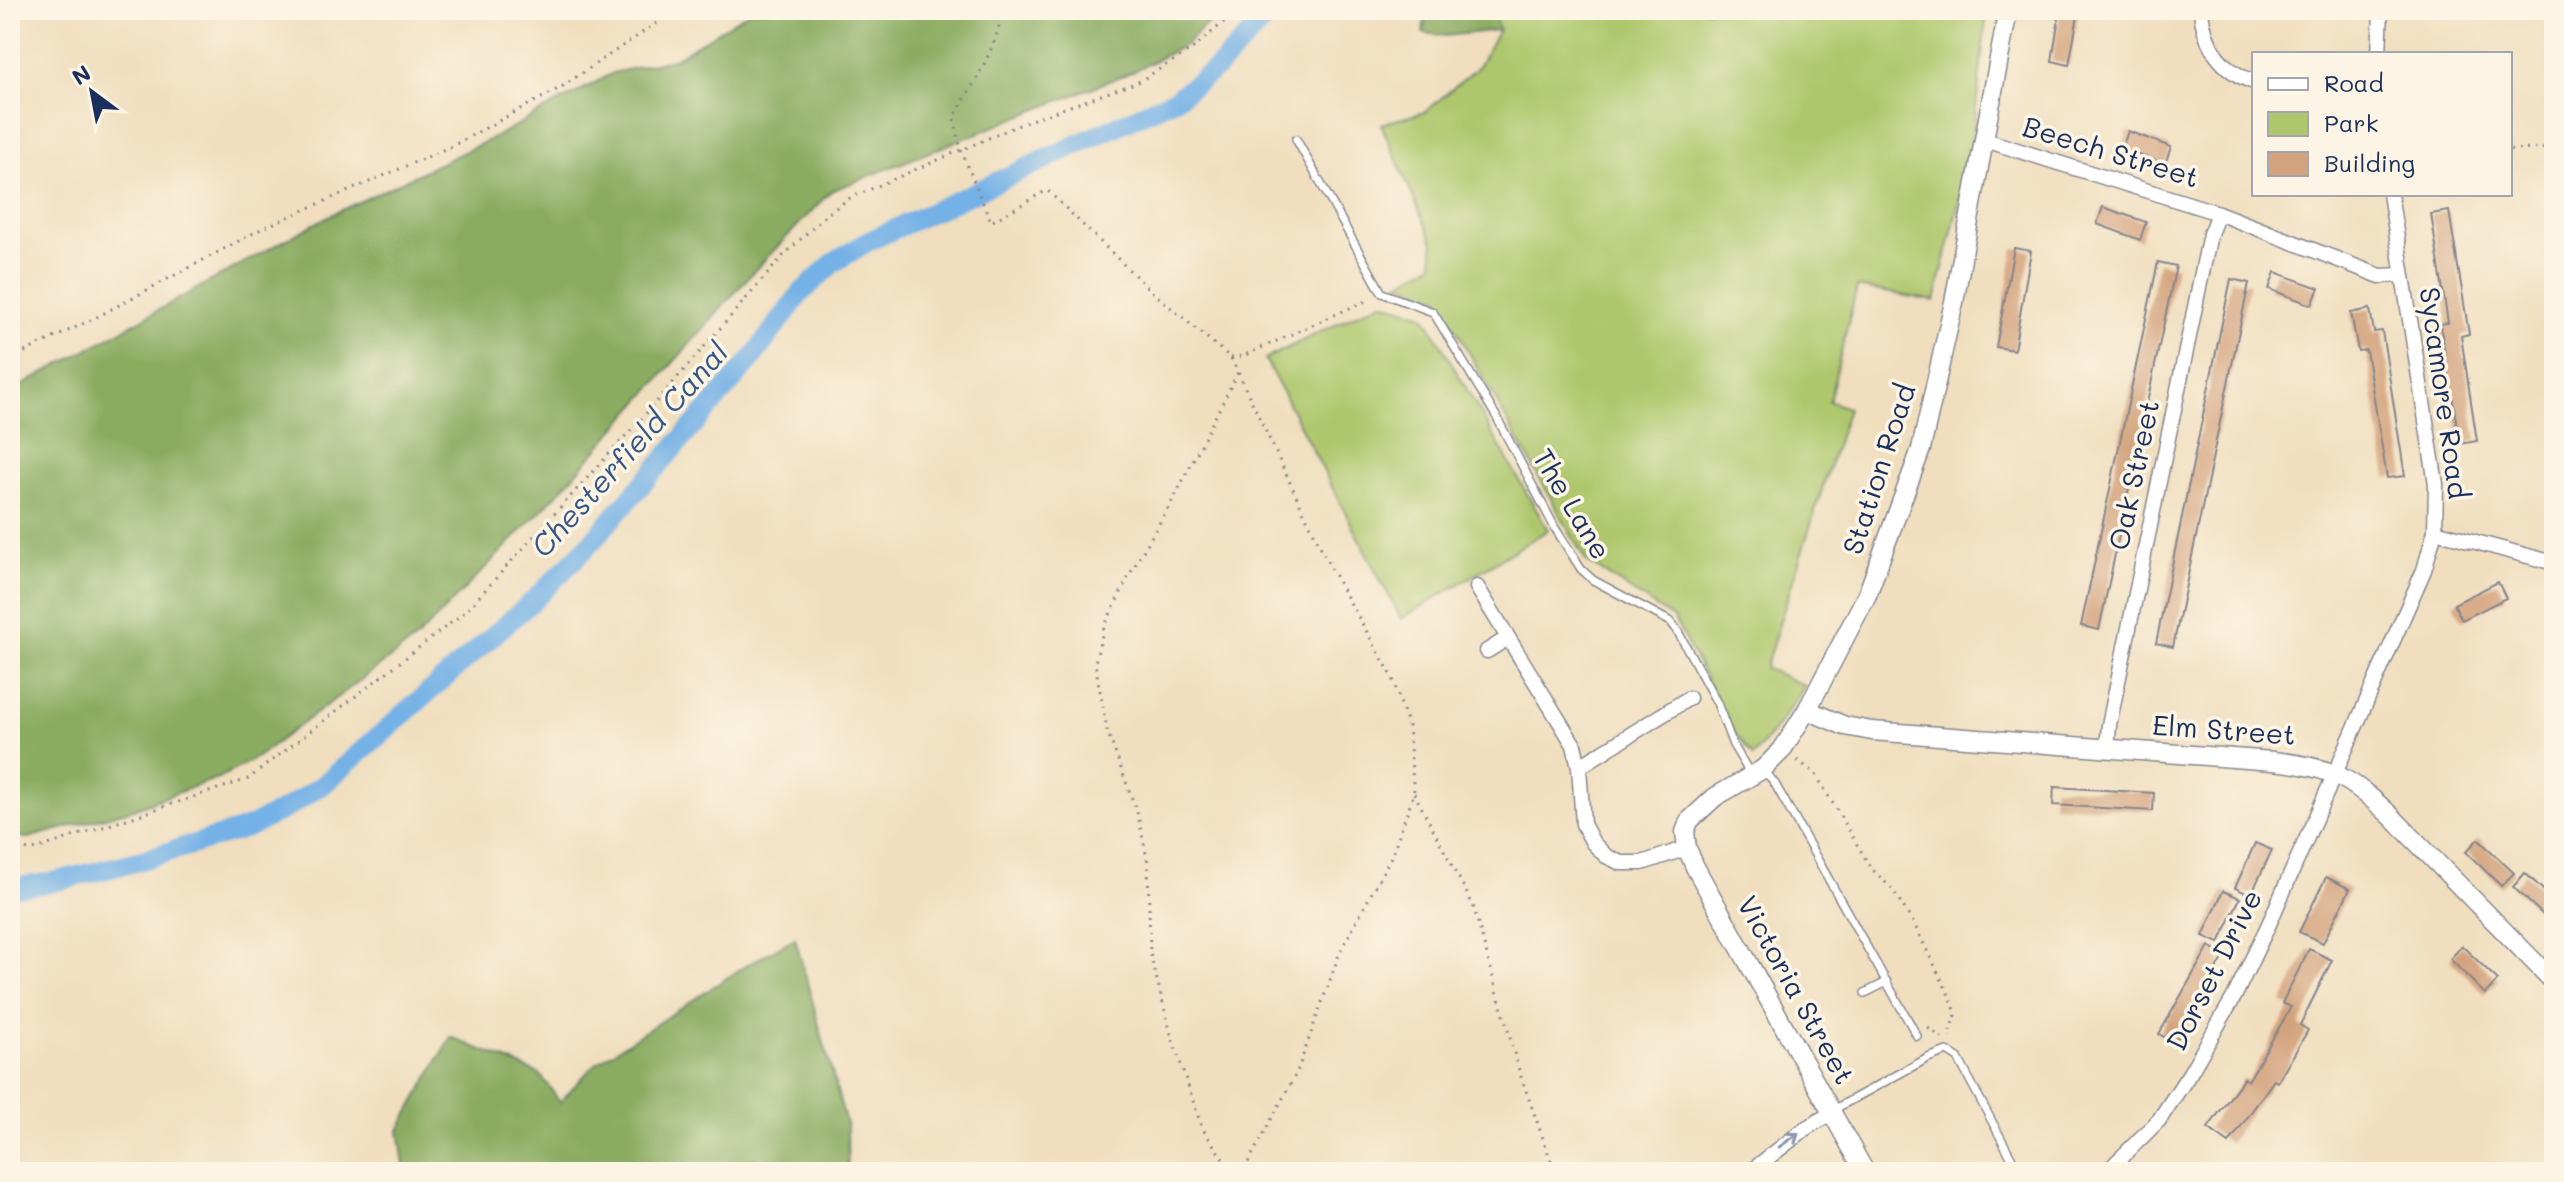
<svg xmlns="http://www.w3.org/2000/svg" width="2564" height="1182" font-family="Mali,sans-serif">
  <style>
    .green { fill: #aec76c; stroke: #647b65; stroke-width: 2 }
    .forest { fill: #8aac60; stroke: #526e5f; stroke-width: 2 }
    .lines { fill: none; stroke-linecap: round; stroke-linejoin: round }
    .canal { stroke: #73b1e6; stroke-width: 20 }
    .building { fill: #d3a37d }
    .service-casing { stroke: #86868e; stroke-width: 10 }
    .minor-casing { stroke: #86868e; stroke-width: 17 }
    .tertiary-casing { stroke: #86868e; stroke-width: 21 }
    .path { stroke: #86868e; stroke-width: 3; stroke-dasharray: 2 6; stroke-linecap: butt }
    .service { stroke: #fff; stroke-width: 7 }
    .minor { stroke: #fff; stroke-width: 14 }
    .tertiary { stroke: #fff; stroke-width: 18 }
    .oneway { stroke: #8d97ae }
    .labels { text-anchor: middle; stroke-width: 7; stroke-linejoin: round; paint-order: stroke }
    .street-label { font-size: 28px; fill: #1b2f5e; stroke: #fcf5e5 }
    .water-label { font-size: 30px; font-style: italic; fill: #355687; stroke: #fcf5e5 }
  </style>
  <rect width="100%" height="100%" fill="#fcf5e5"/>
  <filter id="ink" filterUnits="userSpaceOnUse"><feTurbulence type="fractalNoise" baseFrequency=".0125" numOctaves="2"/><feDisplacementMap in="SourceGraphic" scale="16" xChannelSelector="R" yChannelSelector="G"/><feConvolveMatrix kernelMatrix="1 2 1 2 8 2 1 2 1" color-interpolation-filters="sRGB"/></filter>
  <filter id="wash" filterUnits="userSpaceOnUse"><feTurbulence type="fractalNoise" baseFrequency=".006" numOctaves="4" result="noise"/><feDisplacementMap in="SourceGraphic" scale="32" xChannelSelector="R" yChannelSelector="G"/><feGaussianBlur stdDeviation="1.8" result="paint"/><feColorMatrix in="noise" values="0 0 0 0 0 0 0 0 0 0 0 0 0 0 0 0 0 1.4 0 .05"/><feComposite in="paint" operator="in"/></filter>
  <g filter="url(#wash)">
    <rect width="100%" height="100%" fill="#f0debe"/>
    <g class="green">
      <path d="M 1491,10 L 1987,10 L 1971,153 L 1935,301 L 1857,287 L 1829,401 L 1848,408 L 1765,668 L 1805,686 L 1776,728 L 1753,756 L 1734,732 L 1674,619 L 1586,561 L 1438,297 L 1399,283 L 1433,264 L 1433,242 L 1381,124 L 1425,112 L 1478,67 L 1499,30 Z"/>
      <path d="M 1382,302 L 1424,315 L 1548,530 L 1401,619 L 1265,359 Z"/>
    </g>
    <g class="forest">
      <path d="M 752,10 L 1221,10 L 1185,45 L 1134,71 L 831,191 L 753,272 L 564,487 L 417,638 L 257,757 L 223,776 L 127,811 L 28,838 L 10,836 L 10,392 L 325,218 L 491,139 L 613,73 L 676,58 Z"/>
      <path d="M 1426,10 L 1491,10 L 1499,30 L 1446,36 L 1423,33 Z"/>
      <path d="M 795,938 L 847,1127 L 848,1172 L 774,1172 L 753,1158 L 702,1172 L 405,1172 L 399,1130 L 451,1037 L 540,1074 L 560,1102 L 595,1064 L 745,966 Z"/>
    </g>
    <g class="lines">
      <path class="canal" d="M 10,888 L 49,883 L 135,862 L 247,828 L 287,808 L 325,783 L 536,598 L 589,545 L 750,361 L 800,294 L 833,263 L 867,242 L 1175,99 L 1218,67 L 1274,10"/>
    </g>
    <g id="blocks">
      <g class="building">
        <path d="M 2060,10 L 2079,10 L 2069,65 L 2052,61 Z"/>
        <path d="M 2128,131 L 2171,147 L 2165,164 L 2122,149 Z"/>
        <path d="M 2103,207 L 2146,222 L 2140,240 L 2097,224 Z"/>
        <path d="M 2449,211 L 2469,334 L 2461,336 L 2477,441 L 2460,444 L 2440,324 L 2448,323 L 2431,214 Z"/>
        <path d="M 2014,248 L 2031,251 L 2014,350 L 1996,347 Z"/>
        <path d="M 2158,262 L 2176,266 L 2099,630 L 2081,626 Z"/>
        <path d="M 2275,272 L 2319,288 L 2312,305 L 2269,289 Z"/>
        <path d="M 2231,279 L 2249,283 L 2173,647 L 2156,643 Z"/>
        <path d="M 2370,309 L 2374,332 L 2382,331 L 2405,476 L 2387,478 L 2366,350 L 2358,351 L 2351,313 Z"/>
        <path d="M 2498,582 L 2506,598 L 2462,620 L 2454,604 Z"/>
        <path d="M 2054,787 L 2154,793 L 2153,811 L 2053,805 Z"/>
        <path d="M 2478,839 L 2514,873 L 2501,886 L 2466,852 Z"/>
        <path d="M 2255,843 L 2272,850 L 2251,895 L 2235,888 Z"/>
        <path d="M 2525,873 L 2554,900 L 2554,925 L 2513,887 Z"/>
        <path d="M 2326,877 L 2350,889 L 2323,943 L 2299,932 Z"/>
        <path d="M 2223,891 L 2240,898 L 2219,943 L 2203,936 Z"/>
        <path d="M 2209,946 L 2225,955 L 2175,1043 L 2159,1034 Z"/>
        <path d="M 2462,946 L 2498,980 L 2485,994 L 2450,959 Z"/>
        <path d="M 2309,949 L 2332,960 L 2300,1025 L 2308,1030 L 2278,1082 L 2274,1080 L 2229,1143 L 2208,1128 L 2244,1078 L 2248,1081 L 2291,1007 L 2282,1003 Z"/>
      </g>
    </g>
  </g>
  <g filter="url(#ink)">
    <use href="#blocks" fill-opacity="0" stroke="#86868e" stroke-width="2"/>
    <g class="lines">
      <defs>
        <g id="service">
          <path d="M 1296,139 L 1382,293 L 1433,312 L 1496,416 L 1555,528 L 1581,569 L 1593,580 L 1671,622 L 1677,630 L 1717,703 L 1733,745 L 1751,775"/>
          <path d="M 1765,771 L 1775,784 L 1917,1036"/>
          <path d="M 1865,993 L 1887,982"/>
          <path d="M 1833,1110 L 1928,1058 L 1947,1051 L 1958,1058 L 2019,1172"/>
        </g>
        <g id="minor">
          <path d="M 2201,10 C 2204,45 2221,71 2254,82"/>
          <path d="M 2379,54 L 2381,10"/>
          <path d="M 1985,140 L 2218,213 L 2380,276 L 2402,275"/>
          <path d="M 2435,531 L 2554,563"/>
          <path d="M 1477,587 L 1574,745 L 1579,767 L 1583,824 L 1593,843 L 1606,856 L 1621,863 L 1642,863 L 1687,848"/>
          <path d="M 1487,651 L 1508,638"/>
          <path d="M 2107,749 L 2109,725 L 2210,234 L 2218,213"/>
          <path d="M 1579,767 L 1689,698"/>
          <path d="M 1750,1172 L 1806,1128 L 1832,1113"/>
          <path d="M 2107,1172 L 2159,1120 L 2190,1073 L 2234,997 L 2269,924 L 2424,570 L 2435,531 L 2436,484 L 2390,194"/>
        </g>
        <g id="tertiary">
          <path d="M 1807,710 L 1845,726 L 1872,731 L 2273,761 C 2331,767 2349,776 2391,816 L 2554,982"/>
          <path d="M 1865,1172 L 1695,867 L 1687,848 L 1685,832 L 1689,821 L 1715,797 L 1763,769 L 1782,750 L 1807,710 L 1867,595 L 1921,449 L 1954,302 L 2008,10"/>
        </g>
      </defs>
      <use href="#service" class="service-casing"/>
      <use href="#minor" class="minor-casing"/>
      <use href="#tertiary" class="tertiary-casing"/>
      <g class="path">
        <path d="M 1002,10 C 998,48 972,85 954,118 L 961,150 L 991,222 L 1047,190 L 1150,290 L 1231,358 L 1331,569 L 1392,676 L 1408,726 L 1414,793 L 1391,857 L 1340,952 L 1297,1072 L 1243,1172"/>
        <path d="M 2510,150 L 2554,148"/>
        <path d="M 1231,358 L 1243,356 L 1370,299"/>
        <path d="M 10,359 L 93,319 L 263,228 L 450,147 L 560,88 L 676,10"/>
        <path d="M 1797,760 L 1815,773 L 1871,868 L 1893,890 L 1914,924 L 1953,1003 L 1956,1015 L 1950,1029 L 1950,1038"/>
        <path d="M 1414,793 L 1473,905 L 1520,1074 L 1555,1172"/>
        <path d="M 10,848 L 33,850 L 248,779 L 465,612 L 651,408 L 783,256 L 827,214 L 850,198 L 1028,121 L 1138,82 L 1191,50 L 1238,10"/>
        <path d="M 1928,1028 L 1942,1038"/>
        <path d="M 1232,1172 L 1202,1128 L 1171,1034 L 1150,953 L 1148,863 L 1138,815 L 1107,730 L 1095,663 L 1104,627 L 1131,572 L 1174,498 L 1238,372"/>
        <path d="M 1529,1172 L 1551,1164"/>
      </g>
      <use href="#service" class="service"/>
      <use href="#minor" class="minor"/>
      <use href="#tertiary" class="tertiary"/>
    </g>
    <defs><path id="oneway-shaft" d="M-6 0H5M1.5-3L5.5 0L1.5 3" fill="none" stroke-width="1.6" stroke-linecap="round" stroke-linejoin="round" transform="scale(2)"/></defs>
    <use class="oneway" href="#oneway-shaft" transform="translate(1789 1140) rotate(-36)"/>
  </g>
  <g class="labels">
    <g class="street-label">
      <text transform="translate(2111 152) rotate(17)" y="10">Beech Street</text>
      <text transform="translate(2444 393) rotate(82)" y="10">Sycamore Road</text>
      <text transform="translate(1879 469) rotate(-72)" y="10">Station Road</text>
      <text transform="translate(2134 475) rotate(-78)" y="10">Oak Street</text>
      <text transform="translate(1572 504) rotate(59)" y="10">The Lane</text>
      <text transform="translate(2224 730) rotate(4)" y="10">Elm Street</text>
      <text transform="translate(2214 970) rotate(-63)" y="10">Dorset Drive</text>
      <text transform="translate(1796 990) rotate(61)" y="10">Victoria Street</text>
    </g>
    <g class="water-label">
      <text transform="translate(630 450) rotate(-48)" y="10">Chesterfield Canal</text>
    </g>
  </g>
  <rect width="2564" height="1182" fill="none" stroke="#fcf5e5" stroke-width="40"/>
  <rect x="2252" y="52" width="260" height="144" fill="#fcf5e5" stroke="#a2a6af" stroke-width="2"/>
  <rect x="2268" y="78" width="40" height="12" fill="#ffffff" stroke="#a2a6af" stroke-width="2"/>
  <text x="2324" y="92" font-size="24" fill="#1b2f5e">Road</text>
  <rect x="2268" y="112" width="40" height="24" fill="#aec76c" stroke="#a2a6af" stroke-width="2"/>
  <text x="2324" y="132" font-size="24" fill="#1b2f5e">Park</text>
  <rect x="2268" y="152" width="40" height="24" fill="#d3a37d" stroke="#a2a6af" stroke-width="2"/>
  <text x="2324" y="172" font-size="24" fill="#1b2f5e">Building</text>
  <g transform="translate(92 92) rotate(328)" stroke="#fcf5e5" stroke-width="6" paint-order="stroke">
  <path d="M0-6L14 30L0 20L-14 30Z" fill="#1b2f5e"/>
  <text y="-12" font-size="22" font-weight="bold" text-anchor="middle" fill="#1b2f5e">N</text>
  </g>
</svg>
